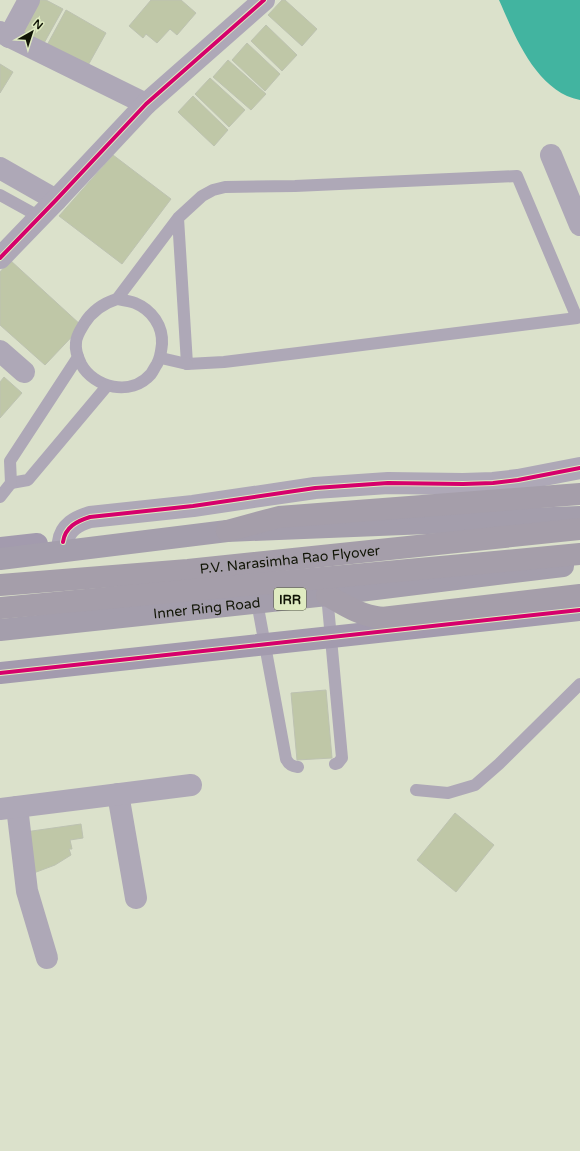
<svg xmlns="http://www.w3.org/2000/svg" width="580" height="1151" font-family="'Varela Round',sans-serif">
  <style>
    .water { fill: #42b4a0 }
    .building { fill: #bfc7a7; stroke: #bdc2b1 }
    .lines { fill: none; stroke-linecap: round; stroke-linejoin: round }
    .lane { stroke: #aea8b7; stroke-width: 12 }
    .street { stroke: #aea8b7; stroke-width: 22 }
    .secondary { stroke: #a39bae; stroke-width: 22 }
    .primary { stroke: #a49eac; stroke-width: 22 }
    .highway { stroke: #a59eaa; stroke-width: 22 }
    .cycleway-casing { stroke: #dfebc1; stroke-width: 6 }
    .cycleway { stroke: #d6006c; stroke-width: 4 }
    .labels { text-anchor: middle; stroke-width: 3; stroke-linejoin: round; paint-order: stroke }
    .shield { fill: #dfebc1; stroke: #4f553e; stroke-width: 1 }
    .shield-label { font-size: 13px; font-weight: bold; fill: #111506 }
    .street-label { font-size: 14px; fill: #111506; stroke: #dfebc1 }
  </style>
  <rect width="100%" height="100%" fill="#dbe1cb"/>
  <path class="water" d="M 499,0 L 580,0 L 580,100 C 536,91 515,36 499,0 Z"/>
  <g class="building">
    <path d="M 31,0 L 46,0 L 63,9 L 43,45 L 15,30 Z"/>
    <path d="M 151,0 L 181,0 L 196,13 L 177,35 L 170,29 L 157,43 L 146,34 L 143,38 L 129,26 Z"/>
    <path d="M 282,0 L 285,0 L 317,29 L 302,46 L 268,15 Z"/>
    <path d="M 66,10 L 106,33 L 86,69 L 46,47 Z"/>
    <path d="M 266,25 L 297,55 L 282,71 L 251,41 Z"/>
    <path d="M 247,43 L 280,74 L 265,91 L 232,60 Z"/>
    <path d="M 228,60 L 266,94 L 251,110 L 213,77 Z"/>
    <path d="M 0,64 L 13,72 L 0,93 Z"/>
    <path d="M 210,78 L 245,110 L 229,127 L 195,94 Z"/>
    <path d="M 193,96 L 228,130 L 214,146 L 178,112 Z"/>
    <path d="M 113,155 L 171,199 L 122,264 L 59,216 Z"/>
    <path d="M 10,260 L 82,326 L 45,365 L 0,325 L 0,272 Z"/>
    <path d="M 4,377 L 22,393 L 0,418 L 0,382 Z"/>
    <path d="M 326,690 L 332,758 L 297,760 L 291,693 Z"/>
    <path d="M 455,813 L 494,845 L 456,892 L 417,860 Z"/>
    <path d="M 81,824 L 83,838 L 70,840 L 72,849 L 69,849 L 71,855 L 55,865 L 31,874 L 25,832 Z"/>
  </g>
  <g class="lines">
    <g class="lane">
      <path d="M 0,195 L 40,217"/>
      <path d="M 117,299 L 178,218 L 202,196 L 213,190 L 225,187 L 295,186 L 517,176 L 577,318 L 298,353 L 224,362 L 187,364 L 178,218"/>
      <path d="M 117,299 C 123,300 130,301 135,303 C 152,310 163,326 162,344 C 161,351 161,357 157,364 C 155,367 153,371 151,374 C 131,397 94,388 81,364 C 78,358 75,350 76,343 C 76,336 81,329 84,324 C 92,311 104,303 117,299 Z"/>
      <path d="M 161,358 L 187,364"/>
      <path d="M 11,483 L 28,480 L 107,386"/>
      <path d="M 0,497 L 11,483 L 10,461 L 78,357"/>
      <path d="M 327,595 L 342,758 L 338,763 L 335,764"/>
      <path d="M 257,602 L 286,759 C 289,765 292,766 298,767"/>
      <path d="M 416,790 L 448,793 L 475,785 L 499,764 L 580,684"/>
    </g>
    <g class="street">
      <path d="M 0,32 L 146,104"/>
      <path d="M 9,37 L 29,0"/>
      <path d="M 551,155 L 580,225"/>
      <path d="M 0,168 L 56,200"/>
      <path d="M 0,258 L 56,200 L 146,104 L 264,0"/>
      <path d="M 0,351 L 24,372"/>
      <path d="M 63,542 C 65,527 77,521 90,517 L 193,506 L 315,488 L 388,483 L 463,484 L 493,483 L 518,480 L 580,468"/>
      <path d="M 118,794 L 136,898"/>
      <path d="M 17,807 L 27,891 L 47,958"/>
      <path d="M 0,809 L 191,785"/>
    </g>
    <g class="secondary">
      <path d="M 0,548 L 37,544"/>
      <path d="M 0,673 L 580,610"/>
    </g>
    <g class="primary">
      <path d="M 0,559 L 227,531 L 580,517"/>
      <path id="s1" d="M 0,630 L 327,595 L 563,566"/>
    </g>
    <g class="highway">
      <path d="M 227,531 L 279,517 L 580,494"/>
      <path id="s2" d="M 0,585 L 188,570 L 580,529"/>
      <path d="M 327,595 C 346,606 359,615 382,618 L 580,595"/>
      <path d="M 0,608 L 580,554"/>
    </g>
    <defs>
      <g id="cycleway">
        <path d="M 0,258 L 56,200 L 146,104 L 264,0"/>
        <path d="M 63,542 C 65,527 77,521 90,517 L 193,506 L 315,488 L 388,483 L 463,484 L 493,483 L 518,480 L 580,468"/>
        <path d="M 0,673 L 580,610"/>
      </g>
    </defs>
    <use href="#cycleway" class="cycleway-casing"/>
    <use href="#cycleway" class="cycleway"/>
  </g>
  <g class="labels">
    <rect class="shield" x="274" y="588" width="32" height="22" rx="3"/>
    <g class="shield-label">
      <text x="290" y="604">IRR</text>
    </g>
    <g class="street-label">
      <text dy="5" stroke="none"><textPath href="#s2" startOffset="291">P.V. Narasimha Rao Flyover</textPath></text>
      <text dy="5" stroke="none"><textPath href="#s1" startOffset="208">Inner Ring Road</textPath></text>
    </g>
  </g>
  <g transform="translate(32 32) rotate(39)" stroke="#dfebc1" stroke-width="3" paint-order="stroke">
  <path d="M0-3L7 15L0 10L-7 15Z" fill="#111506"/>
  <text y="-6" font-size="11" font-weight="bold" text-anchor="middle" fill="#111506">N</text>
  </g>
</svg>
